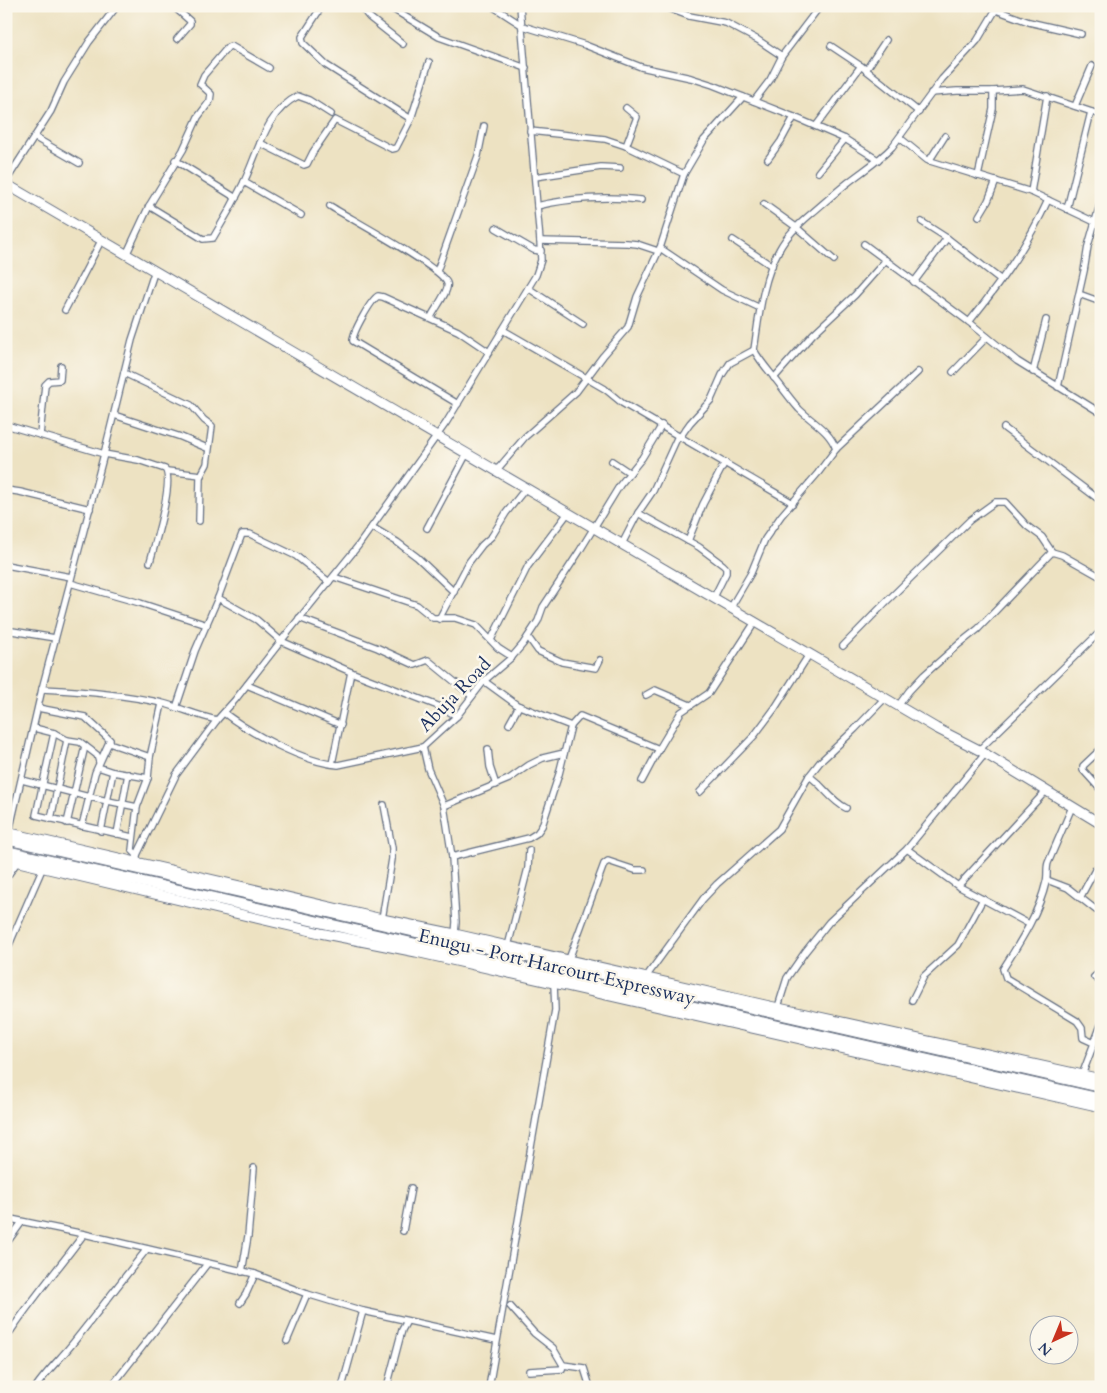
<svg xmlns="http://www.w3.org/2000/svg" width="1107" height="1393" font-family="Cardo,serif">
  <style>
    .lines { fill: none; stroke-linecap: round; stroke-linejoin: round }
    .street-casing { stroke: #646e81; stroke-width: 8 }
    .secondary-casing { stroke: #646e81; stroke-width: 11 }
    .primary-casing { stroke: #646e81; stroke-width: 11 }
    .highway-casing { stroke: #646e81; stroke-width: 12 }
    .street { stroke: #fff; stroke-width: 5.5 }
    .secondary { stroke: #fff; stroke-width: 9 }
    .primary { stroke: #fff; stroke-width: 9 }
    .highway { stroke: #fff; stroke-width: 10 }
    .labels { text-anchor: middle; stroke-width: 5; stroke-linejoin: round; paint-order: stroke }
    .street-label { font-size: 19px; fill: #1b2f5e; stroke: #fbf7ec }
  </style>
  <rect width="100%" height="100%" fill="#fbf7ec"/>
  <filter id="ink" filterUnits="userSpaceOnUse"><feTurbulence type="fractalNoise" baseFrequency=".02" numOctaves="2"/><feDisplacementMap in="SourceGraphic" scale="10" xChannelSelector="R" yChannelSelector="G"/><feConvolveMatrix kernelMatrix="1 2 1 2 8 2 1 2 1" color-interpolation-filters="sRGB"/></filter>
  <filter id="wash" filterUnits="userSpaceOnUse"><feTurbulence type="fractalNoise" baseFrequency=".0096" numOctaves="4" result="noise"/><feDisplacementMap in="SourceGraphic" scale="20" xChannelSelector="R" yChannelSelector="G"/><feGaussianBlur stdDeviation="1.12" result="paint"/><feColorMatrix in="noise" values="0 0 0 0 0 0 0 0 0 0 0 0 0 0 0 0 0 1.4 0 .05"/><feComposite in="paint" operator="in"/></filter>
  <g filter="url(#wash)">
    <rect width="100%" height="100%" fill="#ede2c2"/>
  </g>
  <g filter="url(#ink)">
    <g class="lines">
      <defs>
        <g id="street">
          <path d="M 173,6 L 190,21 L 190,24 L 177,39"/>
          <path d="M 322,6 L 302,37 L 303,43 L 326,65 L 411,119"/>
          <path d="M 360,6 L 369,17 L 403,44"/>
          <path d="M 492,6 L 523,26 L 585,45 L 641,67 L 691,78 L 713,85 L 794,117 L 845,139 L 878,160"/>
          <path d="M 662,6 L 689,16 L 726,23 L 758,40 L 782,56"/>
          <path d="M 391,8 L 439,37 L 526,68"/>
          <path d="M 996,10 L 1029,22 L 1081,34"/>
          <path d="M 831,46 L 861,66 L 919,112"/>
          <path d="M 866,70 L 886,40"/>
          <path d="M 931,93 L 957,91 L 993,91 L 1023,89 L 1101,115"/>
          <path d="M 754,101 L 770,80 L 782,56 L 820,6"/>
          <path d="M 1075,106 L 1092,66"/>
          <path d="M 626,108 L 637,117 L 626,146"/>
          <path d="M 816,126 L 861,66"/>
          <path d="M 530,131 L 605,139 L 626,146 L 684,174"/>
          <path d="M 34,137 L 79,163"/>
          <path d="M 900,138 L 927,160 L 1031,192 L 1101,225"/>
          <path d="M 260,143 L 304,165 L 307,164 L 313,152 L 335,120 L 392,149 L 396,148 L 411,119 L 429,62"/>
          <path d="M 768,159 L 781,141 L 794,117"/>
          <path d="M 175,160 L 236,198"/>
          <path d="M 929,161 L 945,136"/>
          <path d="M 818,172 L 845,139"/>
          <path d="M 978,176 L 993,109 L 993,91"/>
          <path d="M 535,177 L 601,167 L 620,168"/>
          <path d="M 6,181 L 51,111 L 64,82 L 89,42 L 117,6"/>
          <path d="M 244,182 L 301,215"/>
          <path d="M 1031,192 L 1047,96"/>
          <path d="M 764,204 L 796,227 L 834,260"/>
          <path d="M 149,206 L 203,239 L 213,238 C 224,220 234,202 243,184 C 258,154 265,112 298,96 L 309,100 L 331,114"/>
          <path d="M 330,206 C 349,218 441,267 447,283 C 450,290 434,310 431,317"/>
          <path d="M 537,206 C 569,198 608,196 641,200"/>
          <path d="M 1067,209 L 1091,112"/>
          <path d="M 979,216 L 988,201 L 996,181"/>
          <path d="M 922,222 L 947,238 L 1001,280"/>
          <path d="M 496,228 L 534,250 L 541,251"/>
          <path d="M 733,240 L 772,266"/>
          <path d="M 540,241 L 627,243 L 637,244 L 658,251"/>
          <path d="M 864,244 L 969,322 L 1017,361 L 1101,413"/>
          <path d="M 660,248 L 722,290 L 760,308"/>
          <path d="M 127,253 L 149,206 L 183,150 L 198,117 L 210,101 L 211,94 L 200,84 L 204,75 L 228,47 L 231,46 L 269,68"/>
          <path d="M 437,271 L 478,156 L 484,126"/>
          <path d="M 914,282 L 947,238"/>
          <path d="M 528,288 L 583,324"/>
          <path d="M 1079,294 L 1101,302"/>
          <path d="M 65,310 L 102,239"/>
          <path d="M 969,322 C 1000,284 1028,245 1048,200"/>
          <path d="M 503,330 L 605,389 L 622,403 L 793,503"/>
          <path d="M 953,372 L 987,337"/>
          <path d="M 1033,372 L 1046,320"/>
          <path d="M 124,373 L 191,405 L 204,420 L 212,426 L 207,464 L 200,477 L 199,521"/>
          <path d="M 774,378 L 813,334 L 855,295 L 886,260"/>
          <path d="M 1058,387 L 1084,271 L 1088,246 L 1101,201"/>
          <path d="M 458,404 L 353,341 C 352,333 371,300 378,296 L 383,297 L 458,331 L 489,352"/>
          <path d="M 114,415 L 181,437 L 207,448"/>
          <path d="M 6,425 L 104,454 L 138,460 L 165,469 C 175,481 154,546 150,562"/>
          <path d="M 1004,428 L 1101,501"/>
          <path d="M 40,435 L 45,385 L 49,381 L 60,380 L 61,366"/>
          <path d="M 680,437 L 690,423 L 711,400 L 722,375 L 730,363 L 754,350"/>
          <path d="M 836,449 C 830,431 812,422 799,409 C 792,401 786,393 780,385 C 771,373 761,363 754,350 C 759,317 762,280 779,250 C 787,235 799,224 812,213 C 825,202 837,191 850,181 C 864,170 880,160 892,147 L 942,79 L 977,41 L 998,6"/>
          <path d="M 612,461 L 630,473"/>
          <path d="M 167,471 L 201,475"/>
          <path d="M 496,471 L 525,437 L 576,392 L 603,356 L 628,327 L 637,297 L 660,248 L 684,174 L 704,140 L 743,97"/>
          <path d="M 6,490 L 20,492 L 90,509"/>
          <path d="M 638,513 L 699,547 L 723,565 L 726,568 L 726,573 L 714,597"/>
          <path d="M 372,527 L 397,542 L 417,557 L 454,592"/>
          <path d="M 427,528 L 467,453"/>
          <path d="M 688,541 L 703,504 L 725,462"/>
          <path d="M 622,544 L 638,513 L 653,491 L 678,436"/>
          <path d="M 6,565 L 71,577"/>
          <path d="M 334,577 L 417,605 L 433,618 L 455,618 L 476,625 L 498,648 L 512,657"/>
          <path d="M 70,583 L 140,603 L 207,625"/>
          <path d="M 218,598 L 257,620 L 281,641 L 351,672 L 438,706 L 457,716"/>
          <path d="M 731,607 L 751,573 L 765,539 L 781,516 L 818,473 L 836,449 L 918,372"/>
          <path d="M 299,618 L 378,648 L 415,665 L 428,660 L 472,696"/>
          <path d="M 439,619 L 469,562 L 482,545 L 492,536 L 506,513 L 526,488"/>
          <path d="M 6,630 L 55,638"/>
          <path d="M 528,637 L 538,651 L 562,662 L 596,668 L 600,660"/>
          <path d="M 491,640 L 528,566 L 568,513"/>
          <path d="M 843,646 L 886,602 L 970,520 L 995,502 L 1005,502 L 1027,526 L 1042,537 L 1052,552 L 1062,555 L 1101,577"/>
          <path d="M 484,681 L 517,705 L 571,726"/>
          <path d="M 247,685 L 341,725"/>
          <path d="M 42,689 C 82,691 123,694 162,703 C 181,708 198,716 217,720"/>
          <path d="M 646,695 L 655,690 L 690,705"/>
          <path d="M 898,706 L 909,691 L 924,675 L 959,644 L 978,629 L 1052,552"/>
          <path d="M 38,708 L 85,717 L 110,740 L 95,773 L 82,826"/>
          <path d="M 176,708 L 195,651 L 218,598 L 242,534 L 250,534 L 296,556 L 329,582"/>
          <path d="M 224,713 C 252,734 303,762 338,765 L 423,747"/>
          <path d="M 509,724 L 519,706"/>
          <path d="M 34,728 L 54,733 L 36,815 L 132,837"/>
          <path d="M 54,733 L 67,740 L 80,742 L 97,755 L 99,762"/>
          <path d="M 109,743 L 150,757"/>
          <path d="M 423,747 L 457,716 L 484,681 L 512,657 L 523,644 L 538,621 L 543,607 L 579,552 L 620,485 L 642,458 L 662,425"/>
          <path d="M 423,747 L 428,769 L 444,806 L 452,857 L 456,922 L 455,934"/>
          <path d="M 488,749 L 490,767 L 496,785"/>
          <path d="M 1101,749 L 1083,766 L 1083,770 L 1101,790"/>
          <path d="M 979,750 L 1101,631"/>
          <path d="M 332,764 L 351,672"/>
          <path d="M 98,767 L 113,772 L 148,778"/>
          <path d="M 809,776 C 823,785 830,800 846,808"/>
          <path d="M 22,780 L 89,797 L 137,807"/>
          <path d="M 642,781 L 659,749 L 681,712 L 709,693 L 755,622"/>
          <path d="M 700,792 L 754,736 L 775,708 L 810,653"/>
          <path d="M 444,806 L 509,779 L 529,765 L 543,758 L 564,753"/>
          <path d="M 1072,807 L 1048,863 C 1046,869 1048,876 1046,882 C 1039,913 1020,942 1003,969 L 1006,978 L 1077,1021 L 1082,1028 L 1083,1038 L 1094,1043"/>
          <path d="M 51,819 L 67,740"/>
          <path d="M 1098,822 L 1101,806"/>
          <path d="M 67,823 L 85,746"/>
          <path d="M 101,831 L 113,772"/>
          <path d="M 9,832 L 42,689 L 104,454 L 132,340 L 155,270"/>
          <path d="M 117,834 L 128,774"/>
          <path d="M 907,849 L 958,886 L 1029,924"/>
          <path d="M 137,855 L 132,850 L 137,807 L 148,778 L 150,757 L 162,704"/>
          <path d="M 452,857 L 529,838 L 537,833 L 542,826 L 559,774 L 571,726 L 580,716 L 659,749"/>
          <path d="M 136,862 L 137,855 L 176,775 L 217,720 L 235,700 L 281,641 L 358,546 L 446,423 L 536,275 L 541,260 L 540,241 L 520,6"/>
          <path d="M 6,878 L 18,861"/>
          <path d="M 1047,880 L 1068,888 L 1096,910 L 1101,910"/>
          <path d="M 958,886 L 1046,791"/>
          <path d="M 1080,898 L 1095,870"/>
          <path d="M 382,919 L 392,859 L 392,848 L 384,805"/>
          <path d="M 508,946 L 528,868 L 529,850"/>
          <path d="M 6,952 L 43,867"/>
          <path d="M 569,959 L 604,864 L 608,861 L 635,870 L 644,870"/>
          <path d="M 1101,971 L 1094,977 L 1101,982"/>
          <path d="M 646,977 L 703,899 L 717,884 L 779,829 L 809,776 L 820,762 L 855,729 L 885,698"/>
          <path d="M 912,1000 L 924,976 L 958,945 L 983,899"/>
          <path d="M 778,1007 L 787,978 L 805,952 L 829,922 L 907,849 L 985,754"/>
          <path d="M 1082,1075 L 1101,1025"/>
          <path d="M 6,1218 L 84,1234 L 255,1274 L 307,1294 L 363,1311 L 496,1340"/>
          <path d="M 403,1231 L 411,1188"/>
          <path d="M 6,1244 L 22,1222"/>
          <path d="M 242,1272 L 248,1236 L 254,1168"/>
          <path d="M 240,1303 L 246,1294 L 255,1274"/>
          <path d="M 510,1306 L 534,1333 L 553,1348 L 563,1365 L 584,1368 L 590,1387"/>
          <path d="M 6,1338 C 30,1301 58,1269 84,1234"/>
          <path d="M 287,1341 L 307,1294"/>
          <path d="M 529,1371 L 562,1369 L 563,1365"/>
          <path d="M 36,1387 C 44,1374 63,1356 73,1343 C 98,1312 122,1280 147,1249"/>
          <path d="M 111,1387 L 207,1264"/>
          <path d="M 342,1387 L 363,1311"/>
          <path d="M 387,1387 L 402,1330 L 407,1321"/>
          <path d="M 489,1387 L 555,1010 L 554,984"/>
        </g>
        <path id="secondary" d="M 6,184 L 936,728 L 979,750 L 1101,824"/>
        <g id="primary">
          <path d="M 6,832 L 382,919 L 455,934 L 765,1005 L 1101,1079"/>
          <path d="M 6,859 L 320,933 L 416,952 L 1101,1107"/>
        </g>
        <g id="highway">
          <path d="M 6,839 L 1101,1087"/>
          <path d="M 6,851 L 1101,1099"/>
        </g>
      </defs>
      <use href="#street" class="street-casing"/>
      <use href="#secondary" class="secondary-casing"/>
      <use href="#primary" class="primary-casing"/>
      <use href="#highway" class="highway-casing"/>
      <use href="#street" class="street"/>
      <use href="#secondary" class="secondary"/>
      <use href="#primary" class="primary"/>
      <use href="#highway" class="highway"/>
    </g>
  </g>
  <g class="labels">
    <g class="street-label">
      <text transform="translate(454 694) rotate(-46)" y="7">Abuja Road</text>
      <text transform="translate(557 966) rotate(13)" y="7">Enugu - Port Harcourt Expressway</text>
    </g>
  </g>
  <rect width="1107" height="1393" fill="none" stroke="#fbf7ec" stroke-width="25"/>
  <g transform="translate(1054 1340) rotate(224)"><circle r="24" fill="#fbf7ec" stroke="#a1a7b3"/>
  <path d="M0-4L9 19L0 12L-9 19Z" fill="#c8321e"/>
  <text y="-8" font-size="14" font-weight="bold" text-anchor="middle" fill="#1b2f5e">N</text>
  </g>
</svg>
